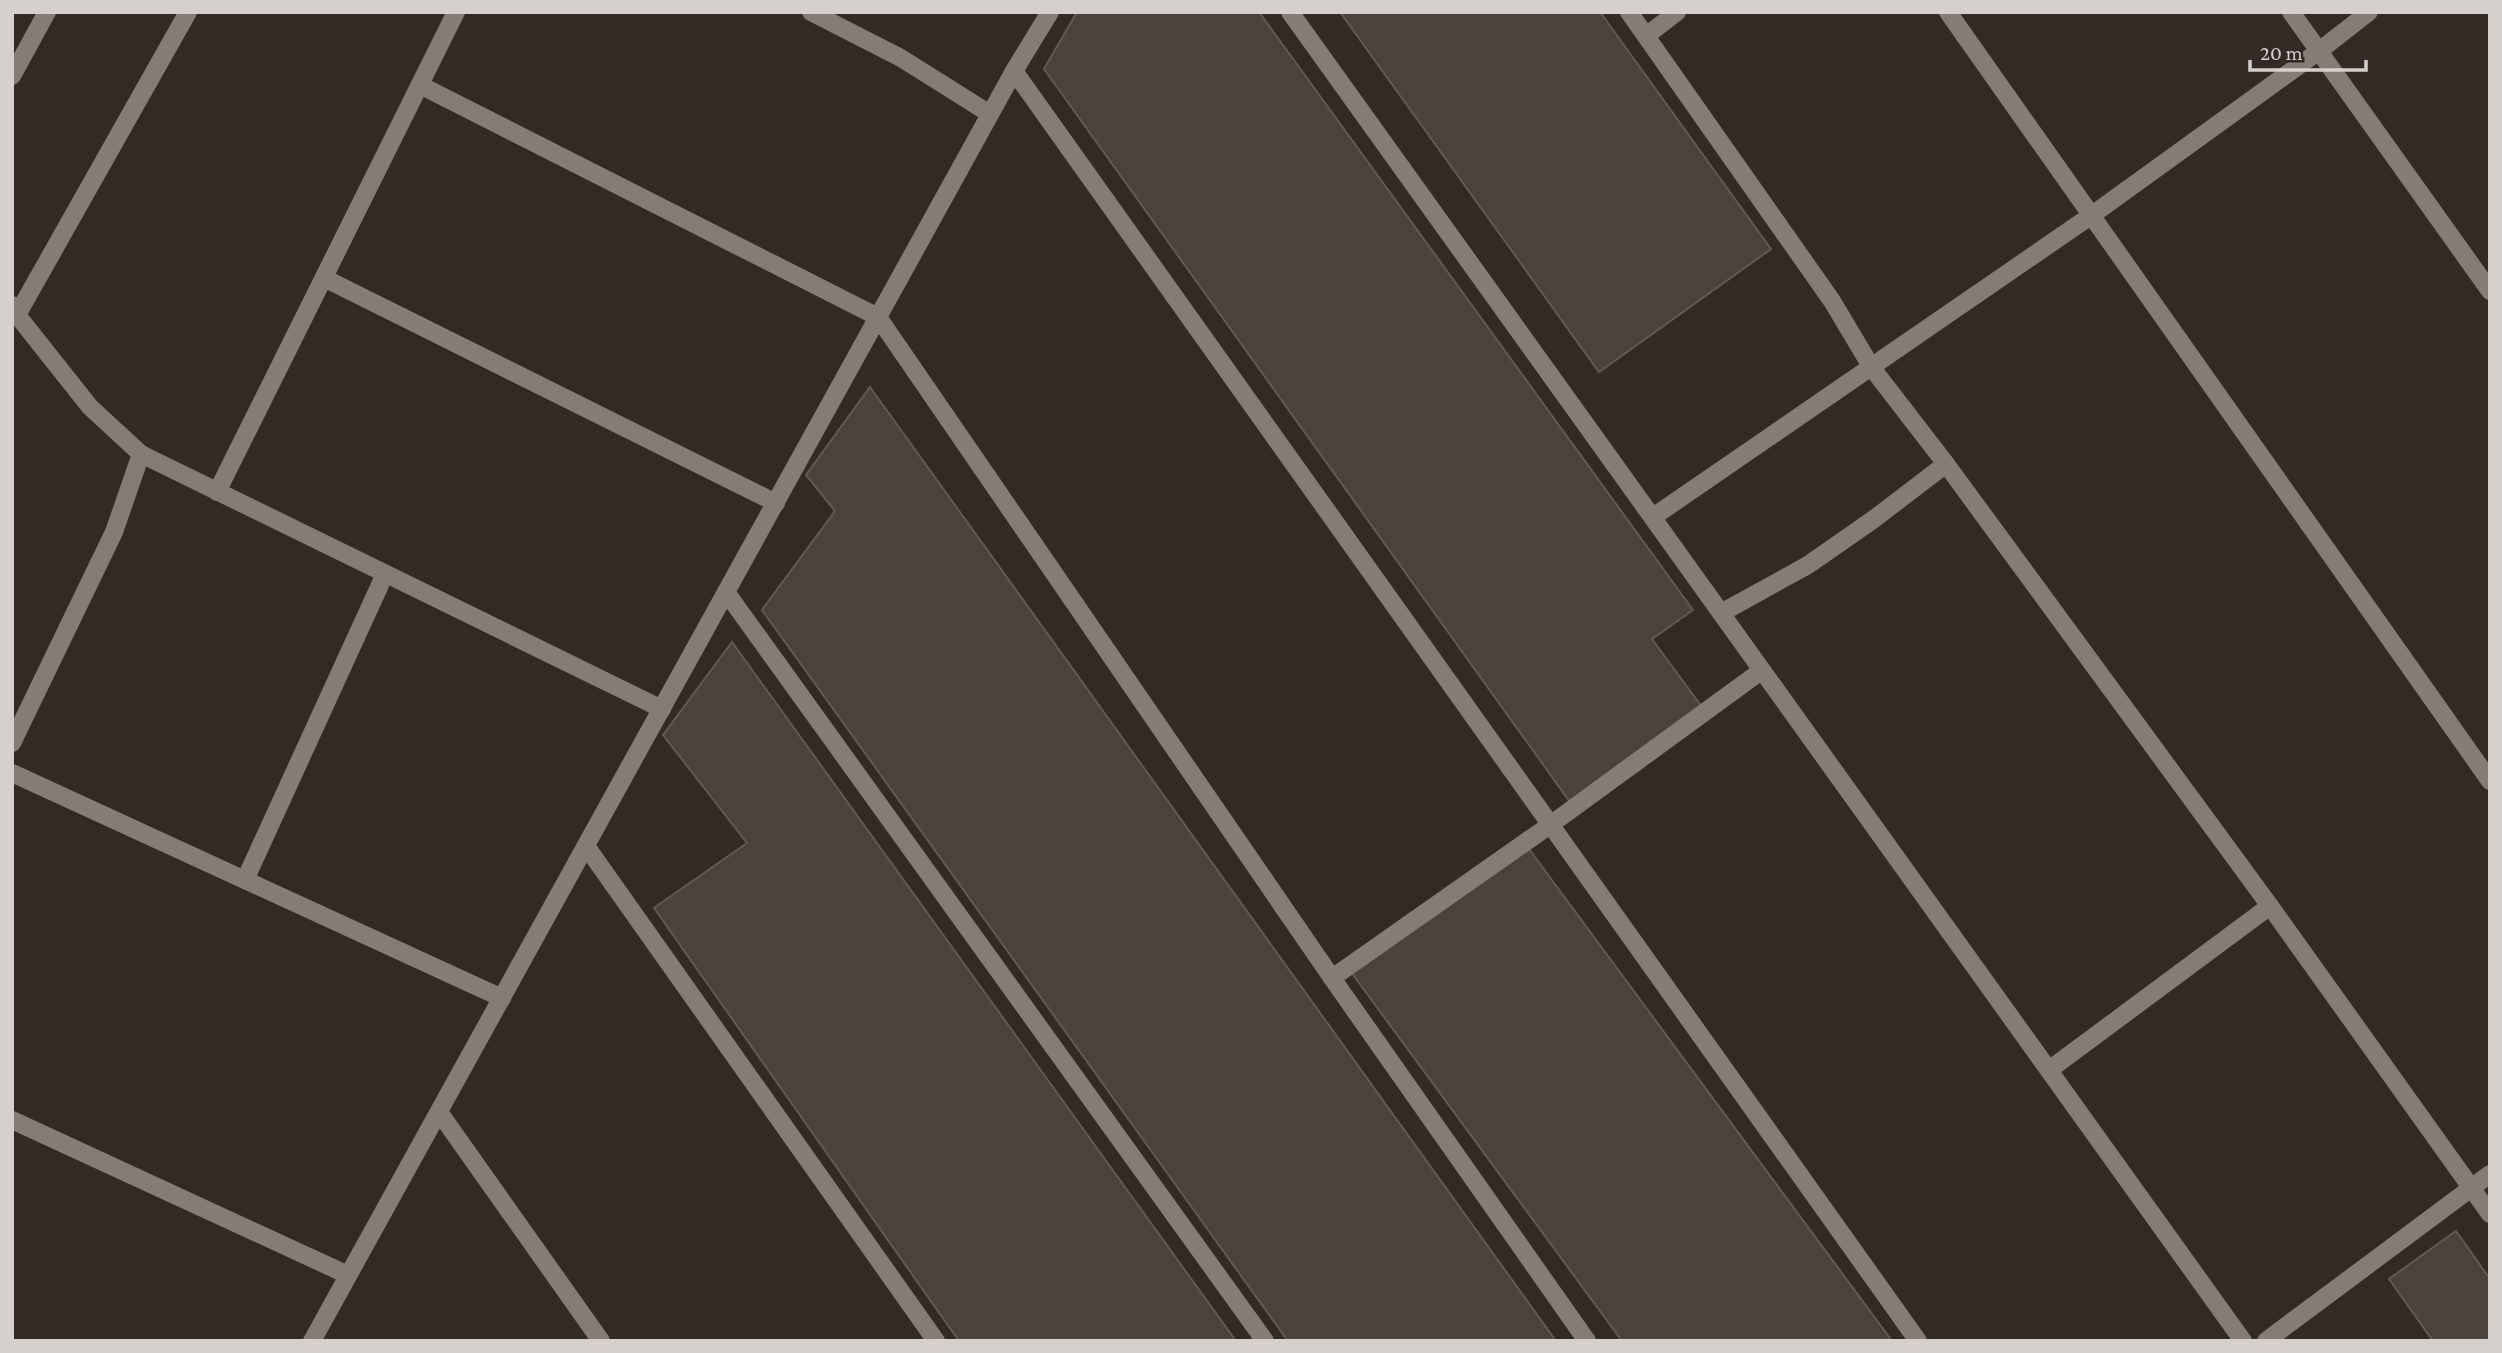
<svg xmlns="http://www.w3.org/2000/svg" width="2502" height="1353" font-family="'Crimson Pro',serif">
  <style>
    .building { fill: #4b423d; stroke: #635954; stroke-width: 2 }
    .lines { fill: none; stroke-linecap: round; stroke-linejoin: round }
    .street { stroke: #867b76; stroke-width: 18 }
  </style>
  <rect width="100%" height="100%" fill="#332a25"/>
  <g class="building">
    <path d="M 1077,12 L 1259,12 L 1693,610 L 1652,639 L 1702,707 L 1570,802 L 1044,69 Z"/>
    <path d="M 1340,12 L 1600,12 L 1771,249 L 1599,372 Z"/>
    <path d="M 870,387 L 1556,1341 L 1288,1341 L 762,610 L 835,511 L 806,475 Z"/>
    <path d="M 732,642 L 1236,1341 L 959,1341 L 654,908 L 747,843 L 663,735 Z"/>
    <path d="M 1529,849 L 1892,1341 L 1622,1341 L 1351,972 Z"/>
    <path d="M 2456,1231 L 2490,1279 L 2490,1341 L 2433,1341 L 2389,1279 Z"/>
  </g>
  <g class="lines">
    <g class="street">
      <path d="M 811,12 L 901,58 L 990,114"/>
      <path d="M 1290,12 L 2243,1341"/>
      <path d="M 1629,12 L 1832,301 L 1872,368 L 1946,464 L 2270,906 L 2490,1214"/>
      <path d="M 1948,12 L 2490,781"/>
      <path d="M 2291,12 L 2490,291"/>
      <path d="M 1646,36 L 1677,12"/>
      <path d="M 1014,71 L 1918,1341"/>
      <path d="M 12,76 L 47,12"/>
      <path d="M 420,85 L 878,317 L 1332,978 L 1587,1341"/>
      <path d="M 324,278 L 776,503"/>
      <path d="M 12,305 L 17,315 L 90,407 L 141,454 L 662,709"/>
      <path d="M 17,315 L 188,12"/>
      <path d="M 217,492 L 456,12"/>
      <path d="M 1653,517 L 2092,215 L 2319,51 L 2369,12"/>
      <path d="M 726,592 L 1265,1341"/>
      <path d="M 1721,613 L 1808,565 L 1874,519 L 1946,464"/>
      <path d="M 12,743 L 114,532 L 141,454"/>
      <path d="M 12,773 L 502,998"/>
      <path d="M 586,846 L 936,1341"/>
      <path d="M 245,880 L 385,574"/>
      <path d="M 1332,978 L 1550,825 L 1761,671"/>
      <path d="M 2049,1070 L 2270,906"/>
      <path d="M 439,1112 L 601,1341"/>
      <path d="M 12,1120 L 348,1275"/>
      <path d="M 312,1341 L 1014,71 L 1050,12"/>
      <path d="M 2266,1341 L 2490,1174"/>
    </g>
  </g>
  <rect width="2502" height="1353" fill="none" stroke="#d6d0cd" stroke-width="28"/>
  <path d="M2250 60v10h116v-10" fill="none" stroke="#d6d0cd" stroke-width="3.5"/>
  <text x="2260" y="60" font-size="21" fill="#d6d0cd" stroke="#332a25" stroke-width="5" paint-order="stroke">20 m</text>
</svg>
